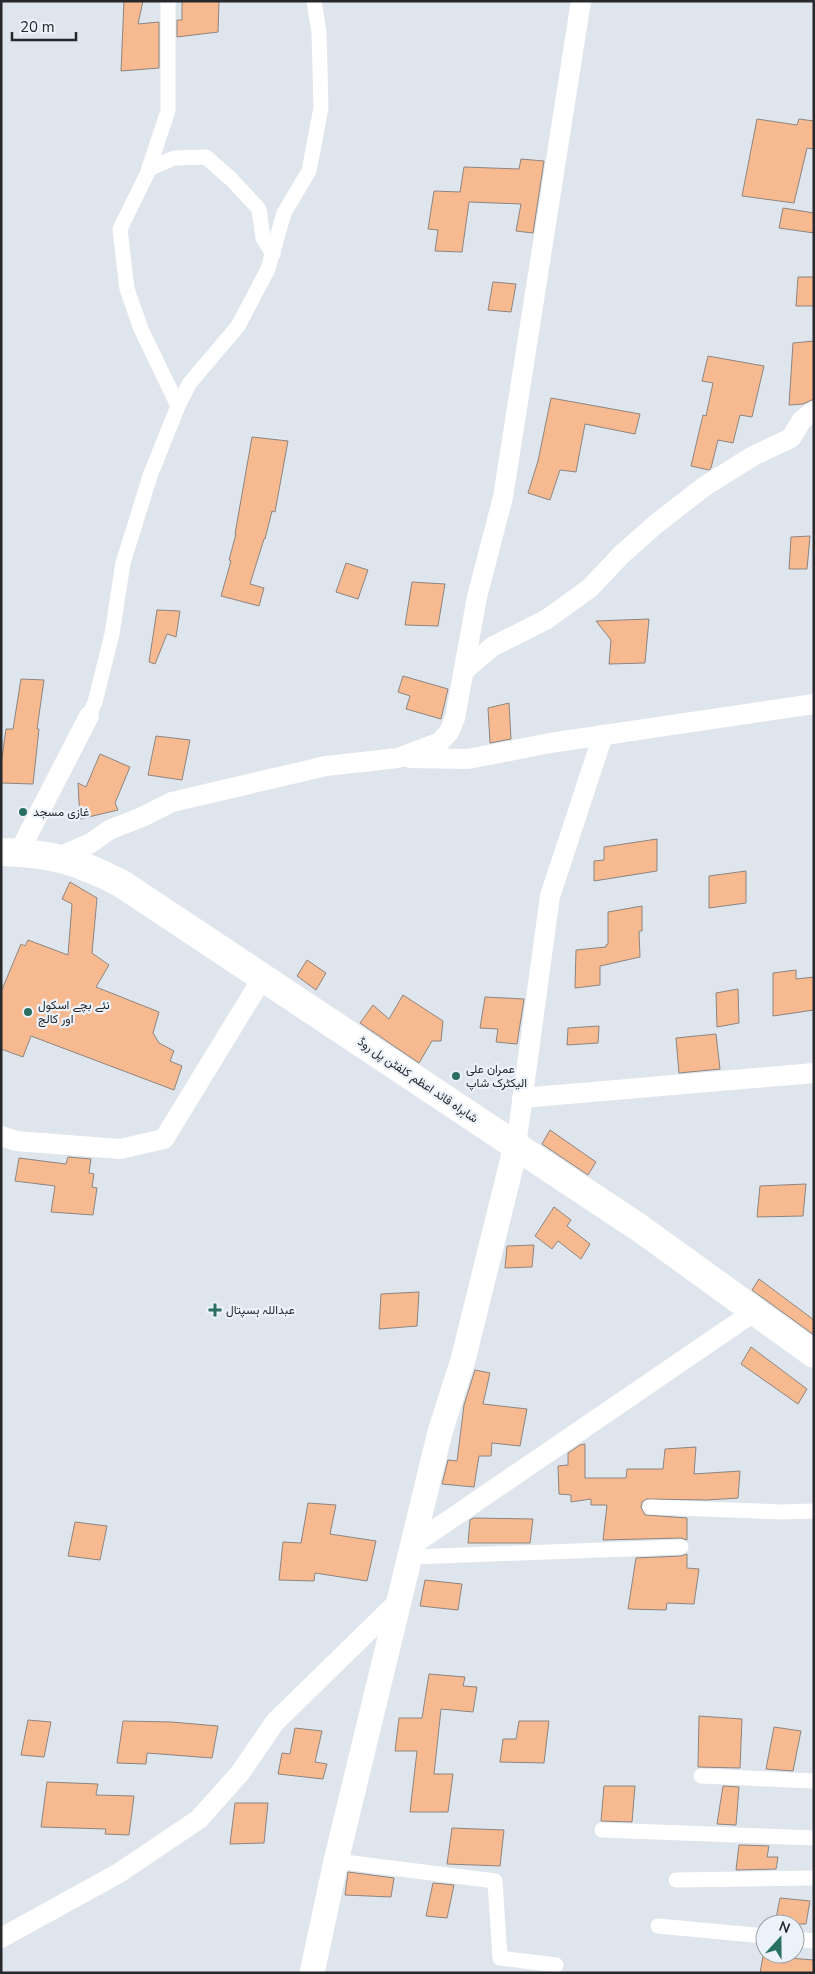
<svg xmlns="http://www.w3.org/2000/svg" width="815" height="1974" font-family="'Nunito Sans',Vazirmatn,sans-serif">
  <style>
    .building { fill: #f7b990; stroke: #8d8580 }
    .lines { fill: none; stroke-linecap: round; stroke-linejoin: round }
    .pedestrian { stroke: #fff; stroke-width: 15 }
    .minor { stroke: #fff; stroke-width: 20 }
    .tertiary { stroke: #fff; stroke-width: 25 }
    .trunk { stroke: #fff; stroke-width: 28 }
    .poi-dot { fill: #2a6f63; stroke: #ecf2fa; stroke-width: 2 }
    .labels { text-anchor: middle; stroke-width: 4.5; stroke-linejoin: round; paint-order: stroke }
    .poi-label { font-size: 12px; fill: #26282b; stroke: #ecf2fa; text-anchor: start }
    .street-label { font-size: 12px; fill: #26282b; stroke: #ecf2fa }
  </style>
  <rect width="100%" height="100%" fill="#dfe5ed"/>
  <g class="building">
    <path d="M 124,1 L 143,1 L 138,24 L 159,22 L 159,68 L 121,71 Z"/>
    <path d="M 182,1 L 219,1 L 218,32 L 177,37 L 177,20 L 182,20 Z"/>
    <path d="M 757,119 L 797,125 L 799,119 L 814,121 L 814,149 L 807,148 L 794,203 L 742,196 Z"/>
    <path d="M 521,159 L 544,161 L 533,233 L 516,231 L 521,204 L 469,202 L 462,252 L 435,251 L 438,230 L 428,229 L 434,191 L 460,192 L 464,167 L 519,169 Z"/>
    <path d="M 783,208 L 814,213 L 814,233 L 779,228 Z"/>
    <path d="M 798,277 L 814,277 L 814,306 L 796,306 Z"/>
    <path d="M 493,282 L 516,284 L 511,312 L 488,310 Z"/>
    <path d="M 814,341 L 814,399 L 803,404 L 789,405 L 793,343 Z"/>
    <path d="M 708,356 L 764,366 L 752,417 L 740,415 L 733,443 L 718,440 L 711,468 L 709,470 L 691,466 L 703,415 L 706,416 L 713,383 L 702,381 Z"/>
    <path d="M 551,398 L 640,414 L 635,434 L 585,424 L 576,472 L 560,470 L 550,500 L 528,493 L 538,461 Z"/>
    <path d="M 252,437 L 288,441 L 275,512 L 272,511 L 265,539 L 264,539 L 250,584 L 264,588 L 259,606 L 221,596 L 231,561 L 229,560 L 236,534 L 235,534 Z"/>
    <path d="M 810,536 L 807,569 L 789,569 L 791,537 Z"/>
    <path d="M 346,563 L 368,570 L 358,599 L 336,592 Z"/>
    <path d="M 412,582 L 445,584 L 438,626 L 405,625 Z"/>
    <path d="M 157,610 L 180,611 L 176,637 L 167,634 L 155,664 L 149,662 Z"/>
    <path d="M 649,619 L 645,663 L 609,664 L 611,640 L 596,621 Z"/>
    <path d="M 403,676 L 448,689 L 441,719 L 406,709 L 410,696 L 398,692 Z"/>
    <path d="M 21,679 L 44,680 L 37,729 L 39,729 L 33,784 L 1,783 L 1,765 L 6,729 L 13,729 Z"/>
    <path d="M 509,703 L 511,739 L 490,743 L 488,708 Z"/>
    <path d="M 156,736 L 190,740 L 182,780 L 148,775 Z"/>
    <path d="M 100,754 L 130,767 L 115,803 L 118,810 L 80,819 L 78,783 L 86,787 Z"/>
    <path d="M 657,839 L 657,871 L 594,881 L 594,861 L 604,860 L 604,847 Z"/>
    <path d="M 746,871 L 746,903 L 709,908 L 709,876 Z"/>
    <path d="M 70,882 L 97,898 L 92,953 L 109,965 L 96,987 L 159,1012 L 153,1033 L 159,1043 L 174,1051 L 170,1061 L 182,1066 L 174,1090 L 31,1036 L 23,1057 L 1,1049 L 1,992 L 21,944 L 25,946 L 28,940 L 68,955 L 72,904 L 62,899 Z"/>
    <path d="M 642,906 L 642,931 L 639,931 L 640,957 L 600,966 L 600,985 L 575,988 L 576,950 L 606,947 L 606,945 L 608,944 L 608,912 Z"/>
    <path d="M 307,960 L 326,973 L 316,990 L 297,976 Z"/>
    <path d="M 796,970 L 796,979 L 814,977 L 814,1010 L 773,1016 L 773,973 Z"/>
    <path d="M 738,989 L 739,1023 L 717,1027 L 716,993 Z"/>
    <path d="M 403,995 L 443,1021 L 441,1041 L 432,1041 L 419,1063 L 360,1023 L 373,1005 L 389,1019 Z"/>
    <path d="M 485,997 L 524,999 L 517,1044 L 496,1042 L 498,1029 L 480,1028 Z"/>
    <path d="M 599,1026 L 598,1043 L 567,1045 L 568,1028 Z"/>
    <path d="M 716,1034 L 720,1069 L 679,1073 L 676,1038 Z"/>
    <path d="M 550,1130 L 596,1162 L 588,1175 L 542,1144 Z"/>
    <path d="M 68,1157 L 91,1159 L 89,1173 L 94,1174 L 92,1187 L 97,1188 L 93,1215 L 51,1212 L 55,1186 L 15,1181 L 19,1158 L 66,1164 Z"/>
    <path d="M 806,1184 L 803,1216 L 757,1217 L 760,1186 Z"/>
    <path d="M 554,1207 L 571,1220 L 567,1226 L 590,1244 L 581,1259 L 558,1241 L 552,1249 L 535,1236 Z"/>
    <path d="M 534,1245 L 532,1267 L 505,1268 L 507,1246 Z"/>
    <path d="M 759,1279 L 814,1320 L 814,1335 L 752,1290 Z"/>
    <path d="M 419,1292 L 417,1326 L 379,1329 L 381,1294 Z"/>
    <path d="M 751,1347 L 807,1389 L 798,1404 L 741,1364 Z"/>
    <path d="M 475,1370 L 490,1373 L 483,1404 L 527,1409 L 520,1446 L 492,1443 L 491,1456 L 479,1456 L 474,1487 L 442,1484 L 448,1460 L 457,1461 L 464,1405 Z"/>
    <path d="M 585,1444 L 585,1478 L 626,1478 L 627,1469 L 663,1469 L 665,1449 L 696,1447 L 694,1474 L 740,1471 L 738,1498 L 707,1500 L 646,1499 L 642,1502 L 641,1507 L 645,1515 L 687,1518 L 687,1540 L 681,1538 L 603,1540 L 607,1505 L 591,1505 L 591,1499 L 571,1502 L 571,1495 L 559,1494 L 558,1466 L 568,1465 L 568,1453 L 580,1445 Z"/>
    <path d="M 308,1503 L 336,1505 L 330,1534 L 376,1541 L 367,1581 L 315,1573 L 314,1581 L 279,1580 L 283,1542 L 301,1543 Z"/>
    <path d="M 474,1518 L 533,1519 L 530,1543 L 468,1543 L 470,1520 Z"/>
    <path d="M 75,1522 L 107,1526 L 100,1560 L 68,1556 Z"/>
    <path d="M 687,1554 L 687,1568 L 699,1569 L 694,1604 L 667,1603 L 666,1610 L 628,1609 L 636,1558 L 681,1556 Z"/>
    <path d="M 425,1580 L 462,1584 L 458,1610 L 420,1606 Z"/>
    <path d="M 429,1674 L 465,1677 L 463,1686 L 477,1687 L 473,1712 L 441,1709 L 434,1774 L 453,1774 L 448,1812 L 410,1812 L 417,1751 L 395,1751 L 399,1718 L 422,1718 Z"/>
    <path d="M 699,1716 L 742,1719 L 740,1768 L 698,1767 Z"/>
    <path d="M 28,1720 L 51,1722 L 44,1757 L 21,1755 Z"/>
    <path d="M 123,1721 L 171,1722 L 218,1726 L 212,1758 L 147,1753 L 146,1764 L 117,1763 Z"/>
    <path d="M 519,1721 L 549,1721 L 544,1763 L 500,1762 L 503,1739 L 516,1739 Z"/>
    <path d="M 774,1727 L 801,1731 L 793,1771 L 766,1769 Z"/>
    <path d="M 295,1728 L 322,1731 L 315,1762 L 327,1764 L 323,1779 L 278,1774 L 282,1753 L 290,1754 Z"/>
    <path d="M 47,1782 L 98,1784 L 96,1795 L 134,1796 L 129,1835 L 105,1834 L 106,1829 L 41,1827 Z"/>
    <path d="M 604,1786 L 635,1786 L 632,1822 L 601,1821 Z"/>
    <path d="M 723,1786 L 739,1787 L 736,1825 L 717,1824 Z"/>
    <path d="M 235,1803 L 268,1803 L 264,1843 L 230,1844 Z"/>
    <path d="M 452,1828 L 504,1830 L 500,1866 L 447,1864 Z"/>
    <path d="M 739,1845 L 769,1846 L 767,1857 L 778,1857 L 776,1869 L 736,1870 Z"/>
    <path d="M 348,1872 L 394,1878 L 391,1897 L 345,1895 Z"/>
    <path d="M 433,1883 L 454,1885 L 447,1918 L 426,1916 Z"/>
    <path d="M 780,1898 L 810,1901 L 806,1924 L 775,1924 Z"/>
    <path d="M 763,1956 L 814,1960 L 814,1973 L 760,1973 Z"/>
  </g>
  <g class="lines">
    <g class="pedestrian">
      <path d="M 149,169 L 174,158 L 206,157 L 231,179 L 259,209 L 263,238 L 273,254"/>
      <path d="M 178,406 L 189,384 L 238,326 L 268,269 L 284,213 L 309,171 L 321,108 L 319,32 L 314,1"/>
      <path d="M 89,716 L 95,702 L 112,634 L 123,563 L 150,476 L 178,406 L 141,329 L 127,289 L 120,229 L 147,174 L 168,111 L 168,1"/>
      <path d="M 650,1507 L 781,1512 L 814,1511"/>
      <path d="M 411,1557 L 681,1547"/>
      <path d="M 701,1776 L 814,1781"/>
      <path d="M 602,1830 L 814,1838"/>
      <path d="M 336,1861 L 495,1881 L 500,1958 L 556,1965"/>
      <path d="M 676,1880 L 814,1878"/>
      <path d="M 658,1926 L 765,1936"/>
      <path d="M 795,1939 L 814,1941"/>
    </g>
    <g class="minor">
      <path d="M 465,670 L 492,647 L 547,619 L 590,588 L 621,555 L 656,524 L 705,486 L 753,456 L 791,438 L 802,420 L 814,411"/>
      <path d="M 410,758 L 468,759 L 550,743 L 814,704"/>
      <path d="M 19,852 L 89,716"/>
      <path d="M 59,857 L 91,843 L 109,830 L 142,817 L 172,802 L 326,766 L 398,758 L 440,742 L 449,732 L 455,718 L 477,597 L 503,497 L 581,1"/>
      <path d="M 522,1098 L 814,1073"/>
      <path d="M 1,1136 L 16,1141 L 120,1149 L 164,1139 L 263,977"/>
      <path d="M 516,1146 L 550,896 L 603,735"/>
      <path d="M 414,1544 L 755,1311"/>
      <path d="M 1,1938 L 119,1873 L 199,1819 L 240,1773 L 275,1722 L 400,1600"/>
    </g>
    <path class="tertiary" d="M 312,1973 L 336,1861 L 440,1432 L 463,1360 L 516,1146"/>
    <path class="trunk" d="M 1,852 C 51,853 78,861 122,884 L 641,1229 L 814,1354"/>
  </g>
  <g class="poi-dot">
    <circle cx="23" cy="812" r="5"/>
    <circle cx="28" cy="1012" r="5"/>
    <circle cx="456" cy="1076" r="5"/>
    <path d="M212.5 1302.5h5v5h5v5h-5v5h-5v-5h-5v-5h5z"/>
  </g>
  <g class="labels">
    <g class="poi-label">
      <text x="33" y="816">غازی مسجد</text>
      <text x="38" y="1009">نئے بچے اسکول<tspan x="38" dy="14">اور کالج</tspan></text>
      <text x="466" y="1073">عمران علی<tspan x="466" dy="14">الیکٹرک شاپ</tspan></text>
      <text x="226" y="1314">عبداللہ ہسپتال</text>
    </g>
    <g class="street-label">
      <text transform="translate(418 1080) rotate(34)" y="4">شاہراہ قائد اعظم کلفٹن پل روڈ</text>
    </g>
  </g>
  <rect width="815" height="1974" fill="none" stroke="#26282b" stroke-width="5"/>
  <g transform="translate(780 1939) rotate(21)"><circle r="24" fill="#ecf2fa" stroke="#9da1a7"/>
  <path d="M0-4L9 19L0 12L-9 19Z" fill="#2a6f63"/>
  <text y="-8" font-size="14" font-weight="bold" text-anchor="middle" fill="#26282b">N</text>
  </g>
  <path d="M12 32v8h64v-8" fill="none" stroke="#26282b" stroke-width="2.5"/>
  <text x="20" y="32" font-size="15" fill="#26282b" stroke="#ecf2fa" stroke-width="4" paint-order="stroke">20 m</text>
</svg>
